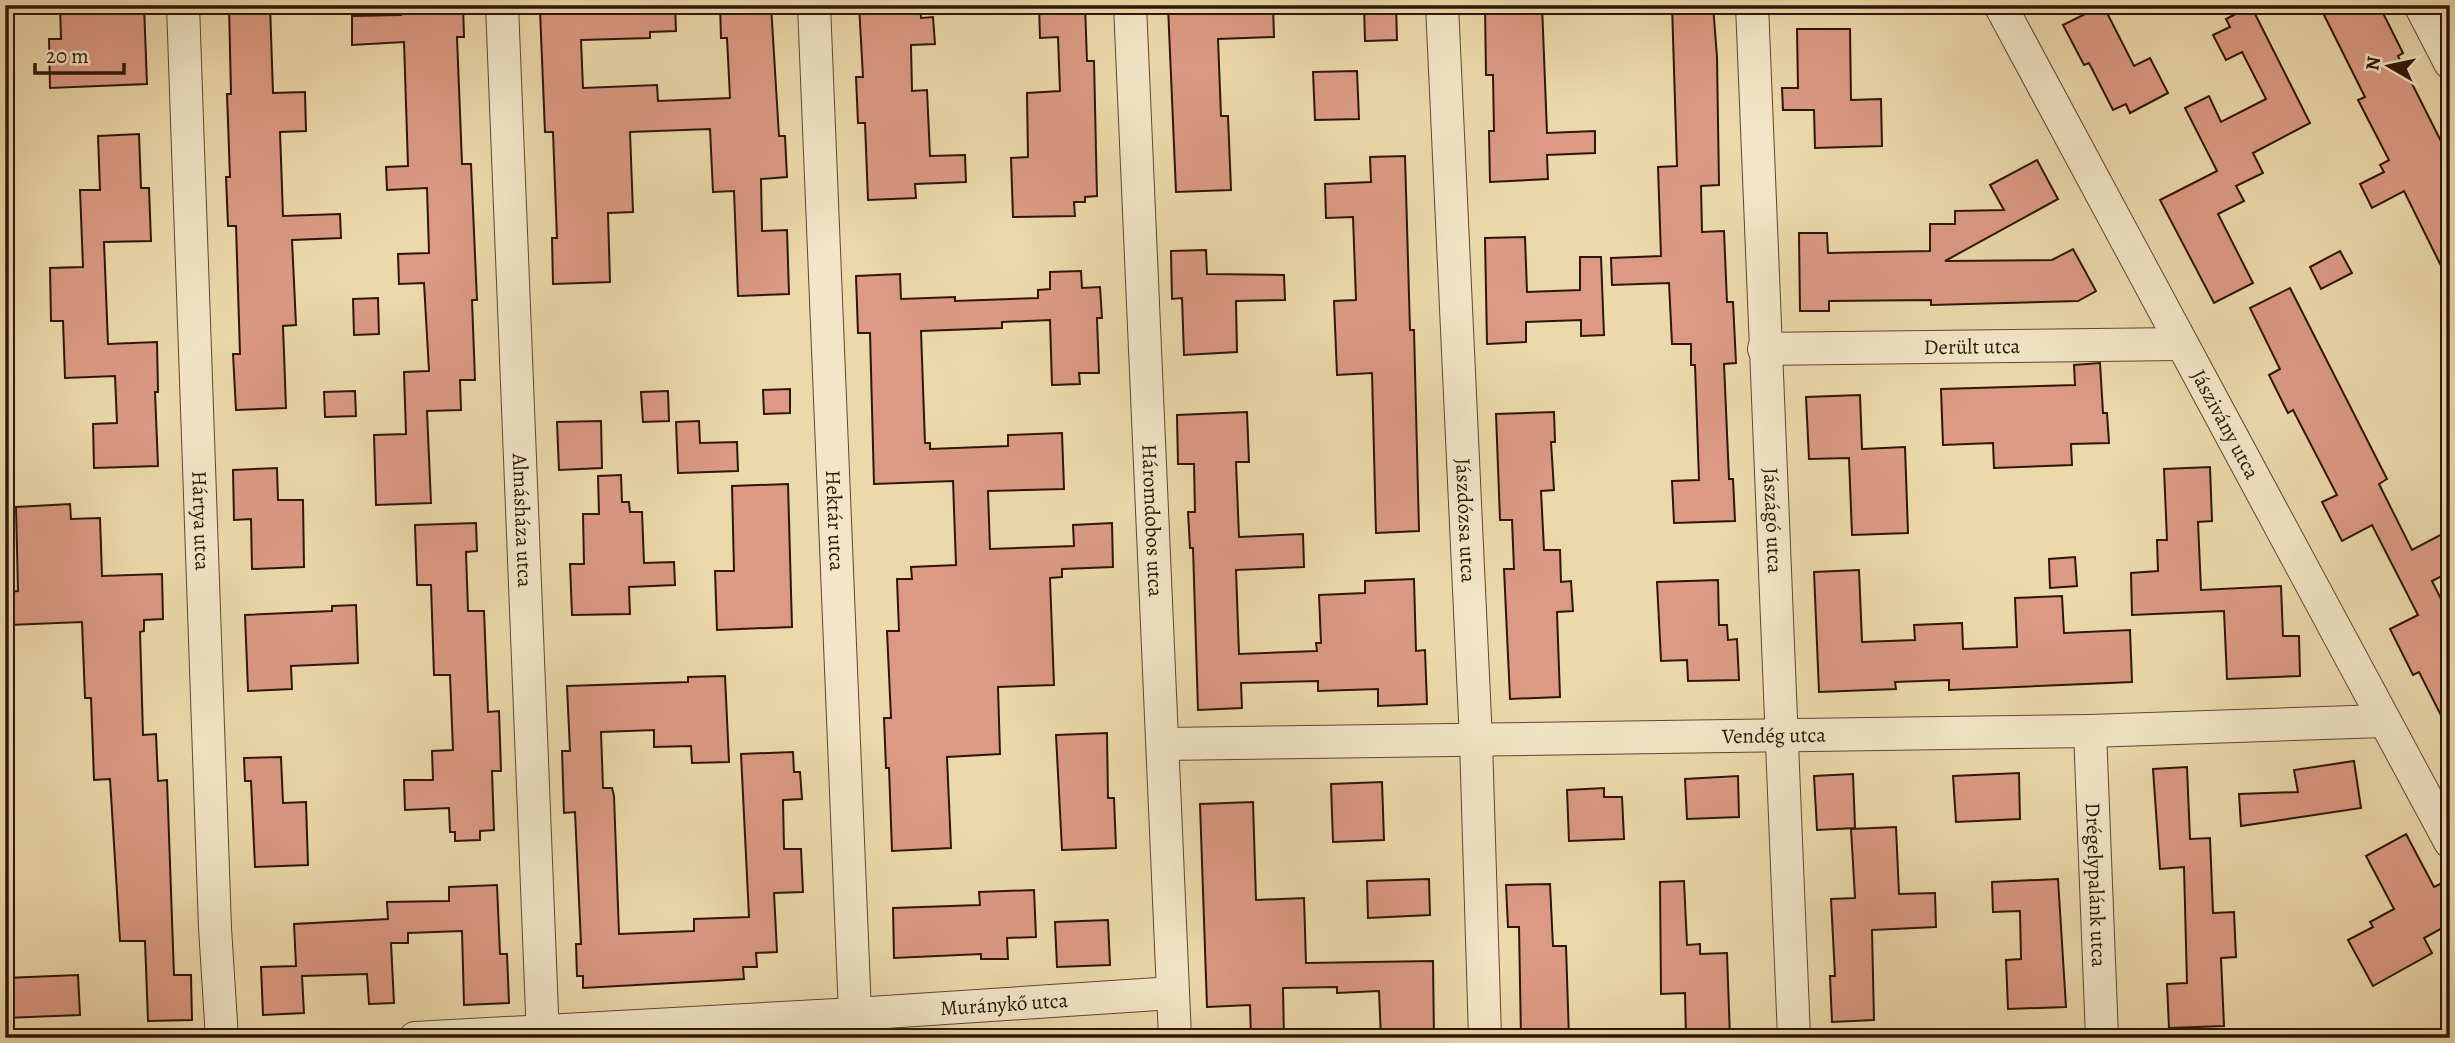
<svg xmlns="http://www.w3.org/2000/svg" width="2455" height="1043" font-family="Alegreya,serif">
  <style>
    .building { fill: #dc9a84; stroke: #2e1609; stroke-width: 2 }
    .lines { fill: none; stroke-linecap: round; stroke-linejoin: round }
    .street-casing { stroke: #5e4732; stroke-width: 34 }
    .street { stroke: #f3e6c8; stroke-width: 32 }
    .labels { text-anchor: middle; stroke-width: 5; stroke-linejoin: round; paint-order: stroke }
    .street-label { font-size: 21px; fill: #2e1609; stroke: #f3e6c8 }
  </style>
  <rect width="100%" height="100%" fill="#ecd9ab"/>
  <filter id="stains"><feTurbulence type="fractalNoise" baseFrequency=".00286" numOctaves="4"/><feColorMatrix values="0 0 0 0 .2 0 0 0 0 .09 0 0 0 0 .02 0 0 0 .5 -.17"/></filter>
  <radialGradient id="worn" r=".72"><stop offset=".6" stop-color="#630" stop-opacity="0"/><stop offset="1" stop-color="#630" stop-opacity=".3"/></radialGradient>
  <g class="building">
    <path d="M 60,5 L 144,5 L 147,84 L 50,88 L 49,39 L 61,39 Z"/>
    <path d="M 229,5 L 270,5 L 273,93 L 305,92 L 306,131 L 280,132 L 283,216 L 340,214 L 341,238 L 292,240 L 296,325 L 283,326 L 286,408 L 236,410 L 233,354 L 240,354 L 236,226 L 228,226 L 226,177 L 230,177 L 227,94 L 231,94 Z"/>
    <path d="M 401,5 L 463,5 L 464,37 L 457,37 L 462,164 L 471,164 L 477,300 L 472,300 L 475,380 L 460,380 L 461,410 L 427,411 L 431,503 L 376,505 L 374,435 L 406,434 L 404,372 L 429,371 L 424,283 L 399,284 L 398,254 L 429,253 L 427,188 L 387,190 L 386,167 L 408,166 L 404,42 L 352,45 L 352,16 L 401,15 Z"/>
    <path d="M 621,5 L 675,5 L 676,31 L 650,32 L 650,38 L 581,40 L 583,88 L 657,85 L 658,101 L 730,98 L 727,38 L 721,38 L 720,5 L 771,5 L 779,136 L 785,136 L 787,177 L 761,179 L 762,231 L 787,230 L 789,294 L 738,296 L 734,191 L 713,192 L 710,129 L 630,132 L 633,212 L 608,213 L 610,282 L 553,284 L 552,238 L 557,238 L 553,132 L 545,132 L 540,11 L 621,8 Z"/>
    <path d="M 859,5 L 920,5 L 921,18 L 933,17 L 935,44 L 911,45 L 912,91 L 927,90 L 930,156 L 965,155 L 966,182 L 915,184 L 916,198 L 868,200 L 865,123 L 858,123 L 856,77 L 863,77 Z"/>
    <path d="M 1039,5 L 1085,5 L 1087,61 L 1094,61 L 1097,196 L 1085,197 L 1085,202 L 1074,202 L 1075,216 L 1013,217 L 1011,158 L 1028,157 L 1027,93 L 1060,91 L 1058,37 L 1040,38 Z"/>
    <path d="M 1273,5 L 1274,37 L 1218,39 L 1221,116 L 1228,116 L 1231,190 L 1176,192 L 1168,6 Z"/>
    <path d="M 1364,5 L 1396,5 L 1397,40 L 1365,41 Z"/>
    <path d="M 1485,5 L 1542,5 L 1547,133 L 1595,131 L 1595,153 L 1547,155 L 1548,179 L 1490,182 L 1489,131 L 1494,131 L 1493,75 L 1486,75 Z"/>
    <path d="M 1672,5 L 1713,5 L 1717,57 L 1719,185 L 1701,186 L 1702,232 L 1724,231 L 1727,302 L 1733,302 L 1736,363 L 1724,364 L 1729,479 L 1733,479 L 1735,521 L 1674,523 L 1672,481 L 1699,480 L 1695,365 L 1691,365 L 1691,344 L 1672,344 L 1669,283 L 1612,285 L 1611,258 L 1661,256 L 1658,167 L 1677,166 Z"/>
    <path d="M 2103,5 L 2134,66 L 2150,58 L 2168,93 L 2130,113 L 2126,104 L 2113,110 L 2089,63 L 2084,65 L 2063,25 Z"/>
    <path d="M 2319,5 L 2379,5 L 2403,53 L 2398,56 L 2450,159 L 2450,284 L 2404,191 L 2372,208 L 2360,184 L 2384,172 L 2380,165 L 2389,160 L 2358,100 L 2365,97 Z"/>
    <path d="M 2251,6 L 2310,123 L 2253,153 L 2263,173 L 2236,186 L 2244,201 L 2218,214 L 2253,283 L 2214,303 L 2160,200 L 2217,171 L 2185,108 L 2209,96 L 2221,122 L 2266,99 L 2242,52 L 2226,60 L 2213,35 L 2230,27 L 2226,19 Z"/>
    <path d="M 1797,29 L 1850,29 L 1851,100 L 1881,99 L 1882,146 L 1815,148 L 1814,110 L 1783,110 L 1782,88 L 1798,88 Z"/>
    <path d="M 1357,71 L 1359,119 L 1315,120 L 1313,72 Z"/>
    <path d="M 139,134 L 141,188 L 149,188 L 151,241 L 104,242 L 108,344 L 157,342 L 158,392 L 155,392 L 158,466 L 94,468 L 93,424 L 117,423 L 115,376 L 65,378 L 63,321 L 51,321 L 50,268 L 83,267 L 80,190 L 100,190 L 98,136 Z"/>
    <path d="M 1405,156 L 1410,330 L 1414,330 L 1419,531 L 1376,533 L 1372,373 L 1337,375 L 1334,301 L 1356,300 L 1353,217 L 1326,218 L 1325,184 L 1371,182 L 1370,157 Z"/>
    <path d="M 2037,160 L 2058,199 L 1945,261 L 2052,260 L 2073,249 L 2096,291 L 2078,301 L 1931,305 L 1931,300 L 1829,301 L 1829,311 L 1800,311 L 1799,233 L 1827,233 L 1828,253 L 1930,251 L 1930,224 L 1955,224 L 1955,211 L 2004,210 L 1990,185 Z"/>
    <path d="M 1525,237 L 1527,292 L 1580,290 L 1580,257 L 1601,257 L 1604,335 L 1581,336 L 1581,320 L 1526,322 L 1526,342 L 1487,344 L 1485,238 Z"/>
    <path d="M 1206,250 L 1207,274 L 1284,275 L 1285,300 L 1236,301 L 1237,352 L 1184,355 L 1182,298 L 1172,299 L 1171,251 Z"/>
    <path d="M 2340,251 L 2352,273 L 2321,289 L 2310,267 Z"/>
    <path d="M 1081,271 L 1082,288 L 1100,287 L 1102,318 L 1097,318 L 1099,373 L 1079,373 L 1080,384 L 1052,385 L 1050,320 L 1002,322 L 1002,328 L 921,331 L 925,443 L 930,443 L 930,449 L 1008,446 L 1008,435 L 1062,433 L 1064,489 L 988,491 L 990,549 L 1074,546 L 1073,525 L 1112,523 L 1113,567 L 1062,569 L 1062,577 L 1050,578 L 1054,685 L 998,687 L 1000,754 L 947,757 L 951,848 L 892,851 L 889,768 L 886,768 L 884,718 L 891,718 L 887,631 L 899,631 L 897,579 L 912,579 L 911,567 L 956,565 L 953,481 L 874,484 L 870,333 L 858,333 L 856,276 L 900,274 L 901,299 L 955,297 L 955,301 L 1038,298 L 1038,290 L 1050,289 L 1050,272 Z"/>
    <path d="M 2290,288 L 2387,479 L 2379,484 L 2412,550 L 2450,530 L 2450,572 L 2432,581 L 2450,617 L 2450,733 L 2419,672 L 2413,675 L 2390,629 L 2418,615 L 2372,525 L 2342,541 L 2322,502 L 2337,495 L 2293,410 L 2288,413 L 2269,375 L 2280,369 L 2250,308 Z"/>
    <path d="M 378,298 L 379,334 L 354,335 L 353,299 Z"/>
    <path d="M 2100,363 L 2103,413 L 2107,413 L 2109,443 L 2071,444 L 2072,465 L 1994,468 L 1993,443 L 1943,445 L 1941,389 L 2075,385 L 2074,365 Z"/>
    <path d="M 790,389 L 790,413 L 764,414 L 763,390 Z"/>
    <path d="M 355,391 L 356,416 L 325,417 L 324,392 Z"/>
    <path d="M 668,391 L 669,421 L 643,422 L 641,392 Z"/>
    <path d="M 1860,395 L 1862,449 L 1905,447 L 1908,533 L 1852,535 L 1849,458 L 1809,459 L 1806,397 Z"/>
    <path d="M 1247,412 L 1249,462 L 1236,462 L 1239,537 L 1303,534 L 1304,567 L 1236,570 L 1239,654 L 1317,651 L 1316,643 L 1321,643 L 1319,595 L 1365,593 L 1365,581 L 1414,579 L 1416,651 L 1425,650 L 1427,704 L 1378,706 L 1378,689 L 1318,691 L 1318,681 L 1241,683 L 1242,708 L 1198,710 L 1193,548 L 1190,548 L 1188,512 L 1195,512 L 1194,464 L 1178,464 L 1177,415 Z"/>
    <path d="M 1554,412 L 1555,442 L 1551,442 L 1554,490 L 1541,491 L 1544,550 L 1560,550 L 1561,582 L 1571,581 L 1573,611 L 1557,612 L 1560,697 L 1510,699 L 1504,569 L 1514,569 L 1512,520 L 1500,520 L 1496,414 Z"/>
    <path d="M 601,421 L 602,468 L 559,470 L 557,422 Z"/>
    <path d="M 699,421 L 700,443 L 737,442 L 738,471 L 678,473 L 676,422 Z"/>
    <path d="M 2210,467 L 2212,521 L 2198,522 L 2201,590 L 2281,586 L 2283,636 L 2299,636 L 2300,676 L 2227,679 L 2224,611 L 2132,615 L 2131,573 L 2158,571 L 2157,540 L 2167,540 L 2164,469 Z"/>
    <path d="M 277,468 L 278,500 L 303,500 L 304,567 L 252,569 L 251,519 L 234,520 L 233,470 Z"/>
    <path d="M 621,475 L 622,502 L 629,502 L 630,512 L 642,512 L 644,563 L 674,562 L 675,585 L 629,587 L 630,614 L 572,615 L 570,564 L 584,564 L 583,514 L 599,514 L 598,476 Z"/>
    <path d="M 788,484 L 792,627 L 717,630 L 715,571 L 734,571 L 732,486 Z"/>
    <path d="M 70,504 L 71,519 L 100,518 L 102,576 L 162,574 L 163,619 L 144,620 L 144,631 L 140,632 L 143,735 L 156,734 L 158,781 L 167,780 L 174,975 L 191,975 L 192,1020 L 148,1021 L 145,941 L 120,941 L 110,779 L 94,780 L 91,698 L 85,698 L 82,622 L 9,625 L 8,592 L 18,591 L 16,507 Z"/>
    <path d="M 476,523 L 477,551 L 466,552 L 468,611 L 484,611 L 488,712 L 499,711 L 501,771 L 492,771 L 494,830 L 480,831 L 480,840 L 455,841 L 455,832 L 450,832 L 449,808 L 405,810 L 404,780 L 433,780 L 432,751 L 453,750 L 450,675 L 434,675 L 431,585 L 417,585 L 415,525 Z"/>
    <path d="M 2075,557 L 2077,586 L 2050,588 L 2049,559 Z"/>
    <path d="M 1859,570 L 1862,642 L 1915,640 L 1914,625 L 1962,623 L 1963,649 L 2017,647 L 2015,598 L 2062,596 L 2064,633 L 2130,630 L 2132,682 L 1949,690 L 1949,680 L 1895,682 L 1896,689 L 1819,692 L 1814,572 Z"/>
    <path d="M 1718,580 L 1719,625 L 1727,625 L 1728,640 L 1737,639 L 1739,680 L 1688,681 L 1687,660 L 1661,661 L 1657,582 Z"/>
    <path d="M 356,605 L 358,663 L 291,666 L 292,689 L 248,691 L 245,615 L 332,611 L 332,606 Z"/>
    <path d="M 725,676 L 729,762 L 692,763 L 691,746 L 654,747 L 654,730 L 601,732 L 603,788 L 612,788 L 614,796 L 619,934 L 694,931 L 694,919 L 749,917 L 741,754 L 793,752 L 794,772 L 800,772 L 802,799 L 783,800 L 784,849 L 801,849 L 803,892 L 774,893 L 777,952 L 756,953 L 757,967 L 743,967 L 744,979 L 583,988 L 583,976 L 577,976 L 576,944 L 581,944 L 575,812 L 564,813 L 562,751 L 570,751 L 567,686 L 688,682 L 688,677 Z"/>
    <path d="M 1107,733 L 1108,798 L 1114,798 L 1116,848 L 1062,850 L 1056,735 Z"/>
    <path d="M 281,757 L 283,803 L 306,802 L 308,865 L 255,867 L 251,781 L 245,781 L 244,758 Z"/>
    <path d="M 2354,761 L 2361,808 L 2241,826 L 2239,794 L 2298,792 L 2294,770 Z"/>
    <path d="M 2187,767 L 2190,839 L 2210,838 L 2213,913 L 2234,912 L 2236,957 L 2221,958 L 2224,1026 L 2169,1028 L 2167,984 L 2187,983 L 2184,867 L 2160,869 L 2153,769 Z"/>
    <path d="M 2019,773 L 2020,819 L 1956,822 L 1953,776 Z"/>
    <path d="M 1853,774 L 1855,828 L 1817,830 L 1814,776 Z"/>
    <path d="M 1738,776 L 1739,817 L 1687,819 L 1685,779 Z"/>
    <path d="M 1382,782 L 1384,840 L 1333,842 L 1331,784 Z"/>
    <path d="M 1604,788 L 1604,797 L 1622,797 L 1624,839 L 1569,841 L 1567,790 Z"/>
    <path d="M 1253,802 L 1256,900 L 1304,898 L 1306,963 L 1433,961 L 1434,1038 L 1381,1038 L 1379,991 L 1337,993 L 1337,987 L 1283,988 L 1284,1038 L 1251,1038 L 1250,1005 L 1207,1007 L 1200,804 Z"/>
    <path d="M 1896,827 L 1899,894 L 1935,893 L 1936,927 L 1872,930 L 1874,1020 L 1832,1022 L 1830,976 L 1835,976 L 1831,899 L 1855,898 L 1851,829 Z"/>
    <path d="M 2406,834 L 2434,887 L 2440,884 L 2450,900 L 2450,924 L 2424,938 L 2432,953 L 2373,986 L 2348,940 L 2373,927 L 2370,922 L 2394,909 L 2366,856 Z"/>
    <path d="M 1429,879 L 1430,915 L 1368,918 L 1367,881 Z"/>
    <path d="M 2058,879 L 2066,1007 L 2008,1009 L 2006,960 L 2021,959 L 2020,911 L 1993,912 L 1992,882 Z"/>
    <path d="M 1684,881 L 1687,945 L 1700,944 L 1700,954 L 1727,953 L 1730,1038 L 1686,1038 L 1685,993 L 1661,994 L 1660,882 Z"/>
    <path d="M 1550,884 L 1553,946 L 1566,946 L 1569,1038 L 1521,1038 L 1519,927 L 1508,927 L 1506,885 Z"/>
    <path d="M 497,885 L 500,954 L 507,954 L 509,1003 L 464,1005 L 462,931 L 408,933 L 408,943 L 391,943 L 394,1003 L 369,1004 L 367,974 L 302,976 L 304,1013 L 263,1015 L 261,967 L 296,966 L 294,924 L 388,919 L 387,902 L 449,901 L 449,887 Z"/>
    <path d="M 1034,890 L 1036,937 L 1007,938 L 1008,959 L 981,959 L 981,954 L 894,958 L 893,908 L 980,905 L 979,892 Z"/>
    <path d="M 1108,920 L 1110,965 L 1057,967 L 1055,922 Z"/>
    <path d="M 78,975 L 80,1015 L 5,1018 L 5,978 Z"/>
  </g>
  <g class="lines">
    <defs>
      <g id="street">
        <path id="s1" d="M 183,5 L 215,928 L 222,1038"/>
        <path id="s2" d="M 502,5 L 543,1038"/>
        <path id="s3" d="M 814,5 L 856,1038"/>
        <path id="s4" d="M 1130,5 L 1175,1038"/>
        <path id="s5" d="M 1442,5 L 1476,741 L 1485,1038"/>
        <path id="s6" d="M 1752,5 L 1794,1038"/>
        <path id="s7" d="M 2000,5 L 2450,842"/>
        <path d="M 2420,5 L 2450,63"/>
        <path id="s8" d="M 1764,349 L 2180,344"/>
        <path id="s9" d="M 2090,731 L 2102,1038"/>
        <path id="s10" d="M 1163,744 L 2090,731 L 2383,721"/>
        <path id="s11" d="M 415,1038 L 855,1014 L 1173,993"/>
      </g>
    </defs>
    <use href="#street" class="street-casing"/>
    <use href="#street" class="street"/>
  </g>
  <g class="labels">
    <g class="street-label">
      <text dy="7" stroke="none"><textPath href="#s8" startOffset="208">Derült utca</textPath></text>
      <text dy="7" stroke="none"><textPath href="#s7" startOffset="476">Jászivány utca</textPath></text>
      <text dy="7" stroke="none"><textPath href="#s2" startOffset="516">Almásháza utca</textPath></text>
      <text dy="7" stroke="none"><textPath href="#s4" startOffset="516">Háromdobos utca</textPath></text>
      <text dy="7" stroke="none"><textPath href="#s5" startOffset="516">Jászdózsa utca</textPath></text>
      <text dy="7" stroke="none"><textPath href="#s1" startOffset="516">Hártya utca</textPath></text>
      <text dy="7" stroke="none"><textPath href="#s3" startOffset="516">Hektár utca</textPath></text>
      <text dy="7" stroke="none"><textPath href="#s6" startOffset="516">Jászágó utca</textPath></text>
      <text dy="7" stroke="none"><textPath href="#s10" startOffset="611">Vendég utca</textPath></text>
      <text dy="7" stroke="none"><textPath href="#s9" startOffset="154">Drégelypalánk utca</textPath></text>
      <text dy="7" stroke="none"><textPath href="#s11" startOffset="590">Muránykő utca</textPath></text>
    </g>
  </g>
  <rect width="2455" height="1043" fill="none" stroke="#ecd9ab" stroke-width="28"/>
  <rect x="7" y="7" width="2441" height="1029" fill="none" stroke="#2e1609" stroke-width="3.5"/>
  <rect x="14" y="14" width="2427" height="1015" fill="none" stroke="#2e1609" stroke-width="2"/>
  <g transform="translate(2389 66) rotate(279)" stroke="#f3e6c8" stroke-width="5" paint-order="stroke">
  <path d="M0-5L12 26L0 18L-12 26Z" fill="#2e1609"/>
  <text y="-10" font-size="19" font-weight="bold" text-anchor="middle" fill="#2e1609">N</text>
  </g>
  <path d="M35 63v10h89v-10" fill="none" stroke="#2e1609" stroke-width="3.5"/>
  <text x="46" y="63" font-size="21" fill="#2e1609" stroke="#f3e6c8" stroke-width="5" paint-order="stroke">20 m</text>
  <rect width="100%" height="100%" filter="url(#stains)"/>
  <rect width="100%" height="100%" fill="url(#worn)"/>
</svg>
